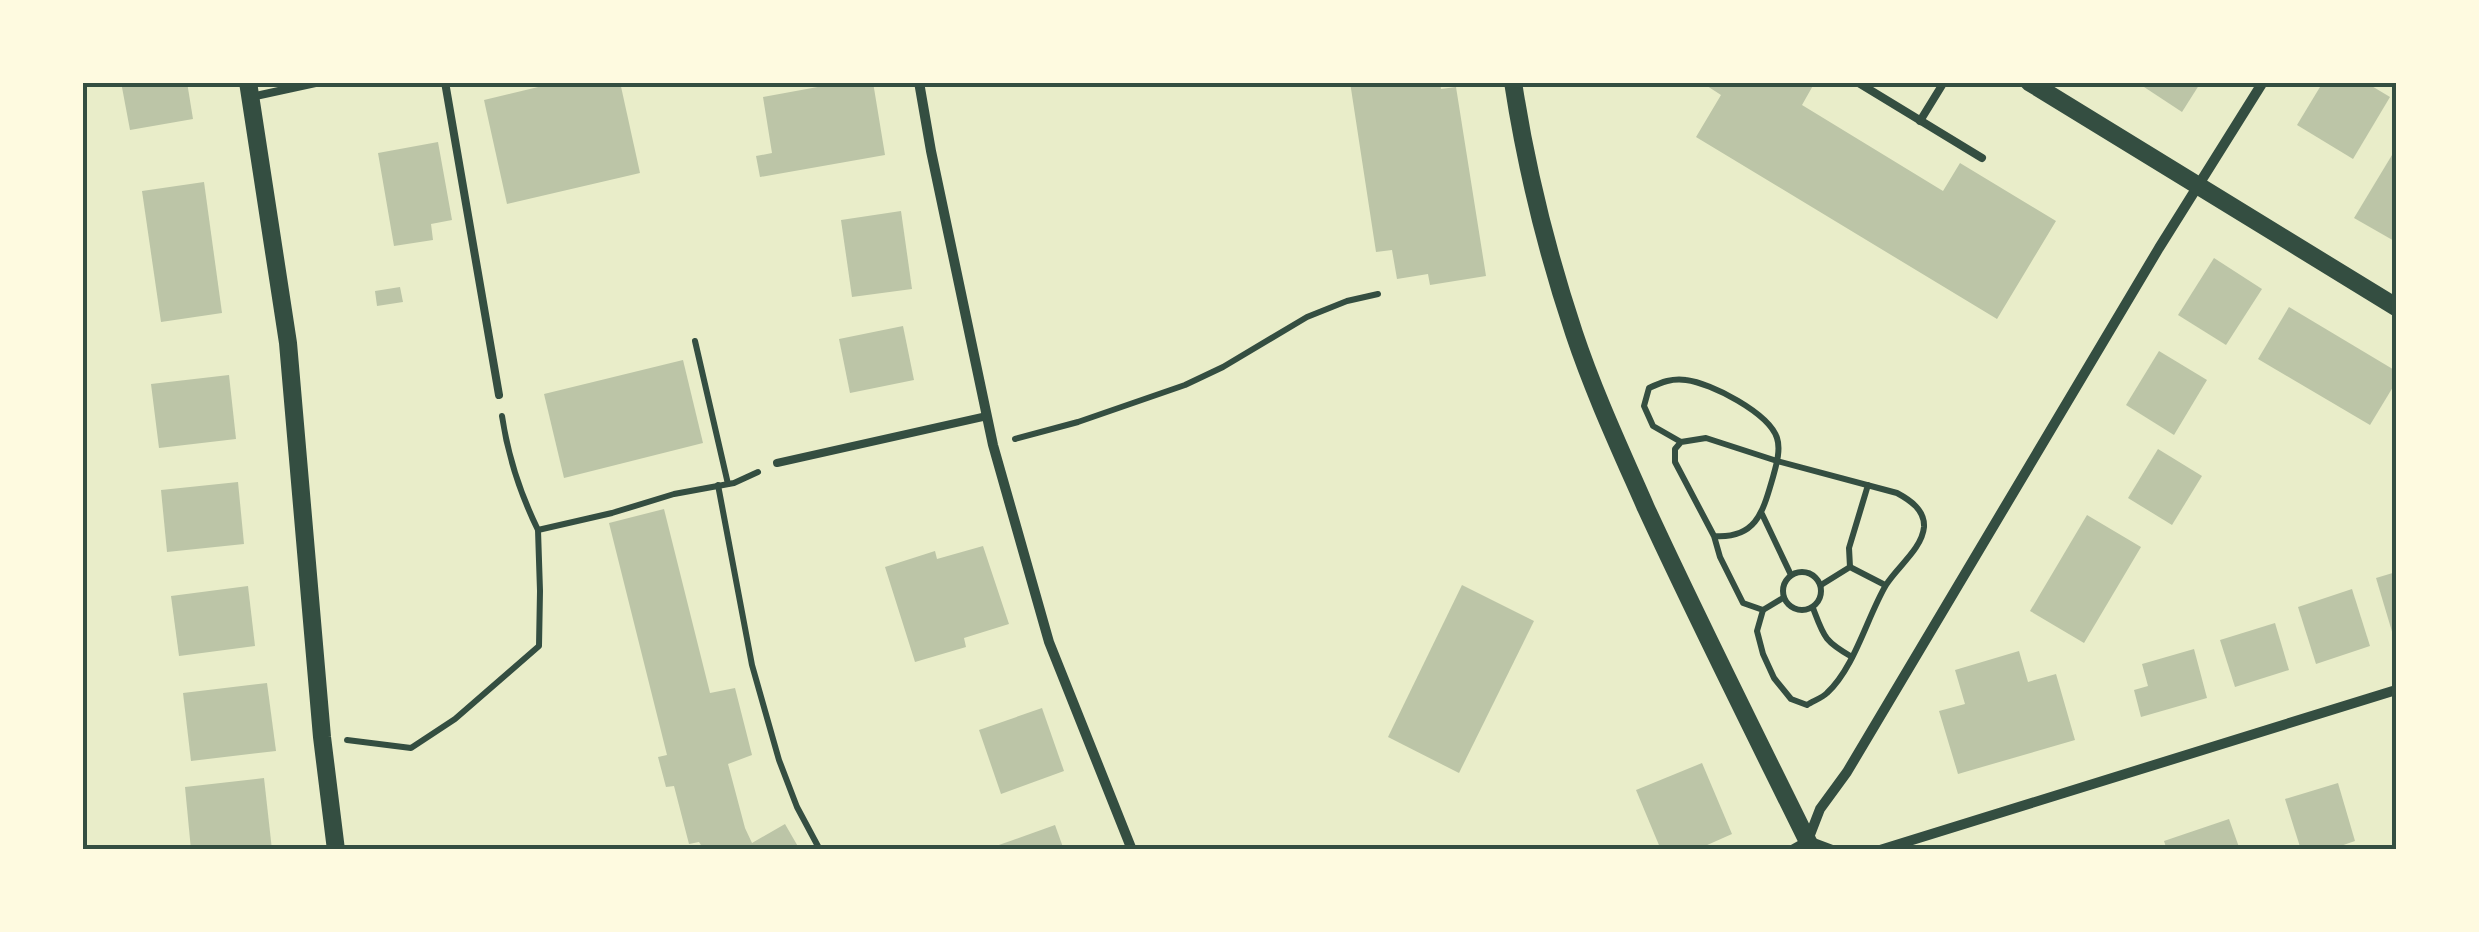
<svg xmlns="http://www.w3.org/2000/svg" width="2479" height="932" font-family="Roboto,sans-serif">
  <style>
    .building { fill: #bcc5a7 }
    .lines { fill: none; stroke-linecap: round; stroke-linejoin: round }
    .path { stroke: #344e41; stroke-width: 6 }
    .service { stroke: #344e41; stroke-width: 8 }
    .minor { stroke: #344e41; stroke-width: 10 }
    .tertiary { stroke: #344e41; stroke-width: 18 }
    .neatline { fill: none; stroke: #344e41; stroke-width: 4 }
  </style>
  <rect width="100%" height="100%" fill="#e9edc9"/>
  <g class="building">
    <path d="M 121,82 L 187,82 L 193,119 L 130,130 Z"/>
    <path d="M 559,82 L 620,82 L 640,173 L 507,204 L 484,100 Z"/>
    <path d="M 845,82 L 873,82 L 885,155 L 760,177 L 756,156 L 772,153 L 763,97 Z"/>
    <path d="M 1350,82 L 1440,82 L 1441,89 L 1456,87 L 1486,276 L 1430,285 L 1428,274 L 1397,279 L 1392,250 L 1376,252 Z"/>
    <path d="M 1701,82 L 1815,82 L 1802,105 L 1943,191 L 1960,163 L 2056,221 L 1997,319 L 1696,137 L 1721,95 Z"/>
    <path d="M 2143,82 L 2201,82 L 2182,112 L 2141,85 Z"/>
    <path d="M 2323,82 L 2365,82 L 2390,97 L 2353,159 L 2297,125 Z"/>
    <path d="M 438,142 L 452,220 L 431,224 L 433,240 L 394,246 L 378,153 Z"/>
    <path d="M 2392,155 L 2396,158 L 2396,242 L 2354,218 Z"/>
    <path d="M 204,182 L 222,313 L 161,322 L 142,191 Z"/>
    <path d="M 901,211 L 912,289 L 852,297 L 841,220 Z"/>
    <path d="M 2214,258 L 2262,289 L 2226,345 L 2178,315 Z"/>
    <path d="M 400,287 L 403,302 L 377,306 L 375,291 Z"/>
    <path d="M 2289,307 L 2396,371 L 2396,382 L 2370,425 L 2258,359 Z"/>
    <path d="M 903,326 L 914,380 L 850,393 L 839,339 Z"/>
    <path d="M 2159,351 L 2207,380 L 2174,435 L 2126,405 Z"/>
    <path d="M 683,360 L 703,443 L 564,478 L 544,394 Z"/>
    <path d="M 229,375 L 236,439 L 159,448 L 151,384 Z"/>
    <path d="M 2158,449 L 2202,476 L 2172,525 L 2128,498 Z"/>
    <path d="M 238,482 L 244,544 L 167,552 L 161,490 Z"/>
    <path d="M 664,509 L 710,693 L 735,688 L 752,755 L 728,764 L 745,828 L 752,843 L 785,824 L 800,850 L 704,850 L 699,842 L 689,844 L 674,786 L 666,787 L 658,757 L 667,755 L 609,523 Z"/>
    <path d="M 2087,515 L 2141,547 L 2084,643 L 2030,611 Z"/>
    <path d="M 983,546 L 1009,624 L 964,638 L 966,647 L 915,662 L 885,567 L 935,551 L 937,559 Z"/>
    <path d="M 2396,572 L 2396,645 L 2376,578 Z"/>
    <path d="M 1462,585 L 1534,621 L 1459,773 L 1388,737 Z"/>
    <path d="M 248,586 L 255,646 L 179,656 L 171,596 Z"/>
    <path d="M 2352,589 L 2370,646 L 2316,664 L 2298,607 Z"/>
    <path d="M 2275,623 L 2289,670 L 2235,687 L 2220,640 Z"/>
    <path d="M 2194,649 L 2207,698 L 2141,717 L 2134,690 L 2148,686 L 2142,664 Z"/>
    <path d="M 2019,651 L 2028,682 L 2056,674 L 2075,740 L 1958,774 L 1939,711 L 1965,704 L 1955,670 Z"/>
    <path d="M 267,683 L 276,751 L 191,761 L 183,693 Z"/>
    <path d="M 1042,708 L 1064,771 L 1001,794 L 979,730 Z"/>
    <path d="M 1702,763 L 1732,834 L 1696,850 L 1661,850 L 1636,790 Z"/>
    <path d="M 264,778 L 272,850 L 191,850 L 185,787 Z"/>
    <path d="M 2338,783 L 2355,841 L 2329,850 L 2301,850 L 2285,799 Z"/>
    <path d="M 2229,819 L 2240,850 L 2167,850 L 2164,841 Z"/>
    <path d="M 1055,825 L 1064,850 L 997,850 L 996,846 Z"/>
  </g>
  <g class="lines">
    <g class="path">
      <path d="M 695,341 L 728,484"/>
      <path d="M 502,416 C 508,457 520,493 538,530"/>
      <path d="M 1015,439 L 1078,422 L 1185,385 L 1223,367 L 1307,317 L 1347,301 L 1378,294"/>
      <path d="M 1681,442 L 1653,426 L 1644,406 L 1649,388 C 1662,382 1672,378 1686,380 C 1711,383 1769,413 1777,438 C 1781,450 1776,466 1773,477 C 1763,511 1757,539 1714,536 L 1675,462 L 1675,449 L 1681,442 L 1706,438 L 1777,461 L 1897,493 C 1910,500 1925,510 1924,527 C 1922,549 1897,567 1886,585 C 1867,617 1855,667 1827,693 C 1822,698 1813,701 1807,705 L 1791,699 L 1774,678 L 1763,654 L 1757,631 L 1763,610 L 1743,603 L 1720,557 L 1714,536"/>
      <path d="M 718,485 L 752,665 L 779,760 L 797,807 L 820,850"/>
      <path d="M 1762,514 L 1791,575"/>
      <path d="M 1850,567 L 1849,548 L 1868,485"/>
      <circle cx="1802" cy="591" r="19"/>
      <path d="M 1821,585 L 1850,567 L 1885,585"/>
      <path d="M 1813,608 C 1824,637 1824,641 1852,657"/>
      <path d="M 1763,610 L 1783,598"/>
      <path d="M 347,740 L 411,748 L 455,719 L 539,646 L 540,591 L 538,530 L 612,513 L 674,494 L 734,483 L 758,472"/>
    </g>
    <g class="service">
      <path d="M 445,82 L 499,395"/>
      <path d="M 1857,82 L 1982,158"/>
      <path d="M 251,97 L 320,82"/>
      <path d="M 1920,121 L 1944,82"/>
      <path d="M 777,463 L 987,416"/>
    </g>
    <g class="minor">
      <path d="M 919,82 L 931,151 L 993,445 L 1049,642 L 1132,850"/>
      <path d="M 1808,840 L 1820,809 L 1847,772 L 2159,248 L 2263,82"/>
      <path d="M 1792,850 L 1808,841 L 1832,850"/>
      <path d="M 1880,850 L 2396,690"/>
    </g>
    <g class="tertiary">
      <path d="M 248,82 L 288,343 L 322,737 L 336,850"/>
      <path d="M 1513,82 C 1526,167 1547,252 1574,333 C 1594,393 1621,451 1646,508 C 1699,623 1756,736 1812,850"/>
      <path d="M 2029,82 L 2396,307"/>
    </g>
  </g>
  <rect width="2479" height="932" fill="none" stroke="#fefae0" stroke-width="170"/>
  <rect x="85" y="85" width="2309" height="762" class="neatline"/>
</svg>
